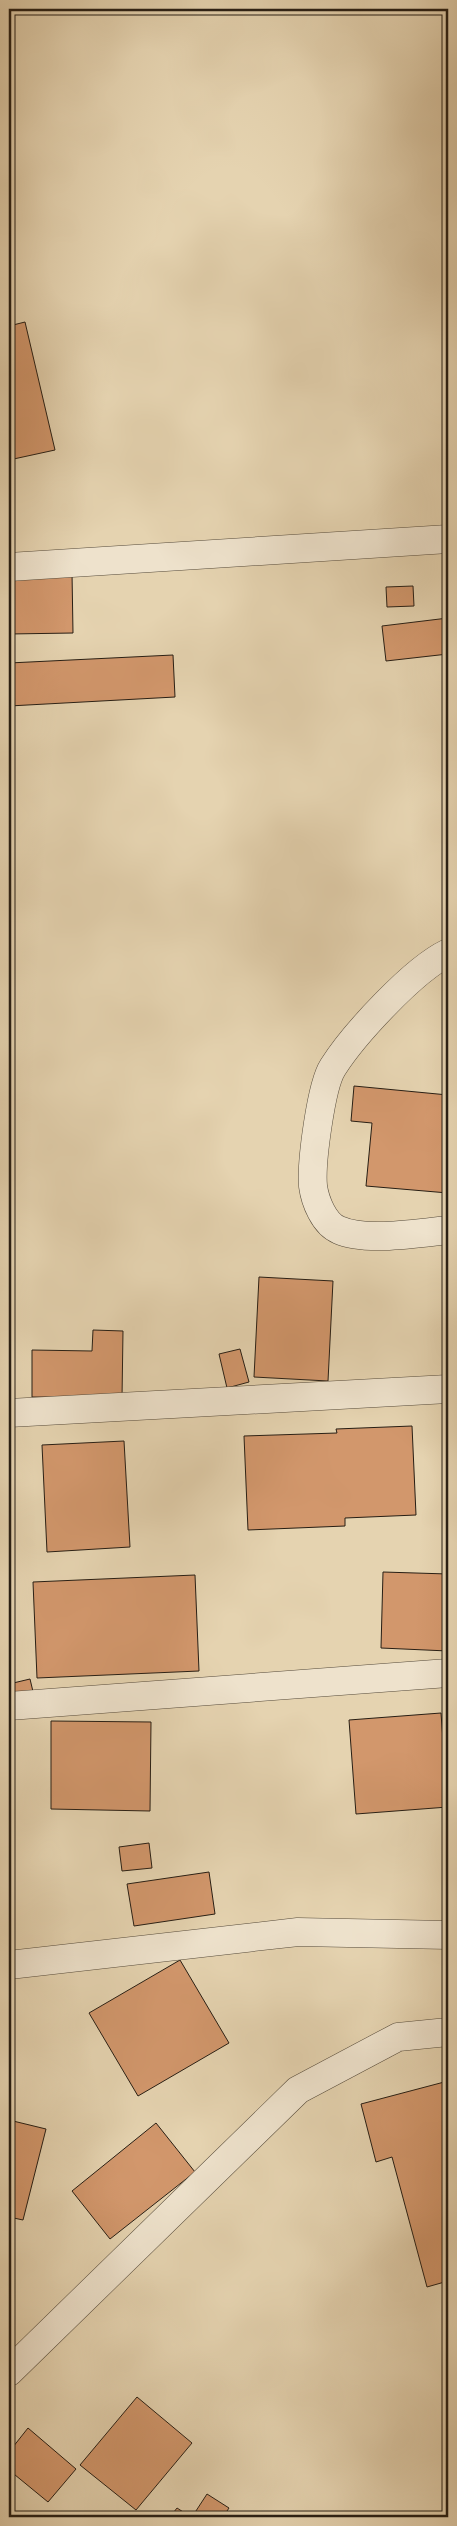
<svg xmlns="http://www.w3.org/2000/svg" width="457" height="2526" font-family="'IM FELL Great Primer',serif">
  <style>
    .building { fill: #d2976c; stroke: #271e14 }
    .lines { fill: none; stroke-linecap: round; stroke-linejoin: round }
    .minor-casing { stroke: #564b3b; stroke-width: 29 }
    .minor { stroke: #eee2cc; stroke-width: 28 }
  </style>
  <rect width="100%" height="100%" fill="#e5d3b0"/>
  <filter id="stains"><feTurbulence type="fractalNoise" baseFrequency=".004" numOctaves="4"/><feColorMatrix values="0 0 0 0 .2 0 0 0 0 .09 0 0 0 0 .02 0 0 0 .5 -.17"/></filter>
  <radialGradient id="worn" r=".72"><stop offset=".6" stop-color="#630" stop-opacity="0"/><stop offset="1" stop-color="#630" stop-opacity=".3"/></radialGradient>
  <g class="building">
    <path d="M 25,322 L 55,450 L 9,460 L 9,326 Z"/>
    <path d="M 72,573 L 73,633 L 9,634 L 9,574 Z"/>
    <path d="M 413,586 L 414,606 L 387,607 L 386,587 Z"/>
    <path d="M 448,618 L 448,654 L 386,661 L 382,626 Z"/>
    <path d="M 173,655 L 175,697 L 9,706 L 9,663 Z"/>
    <path d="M 354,1086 L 448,1095 L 448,1193 L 366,1186 L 372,1123 L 351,1121 Z"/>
    <path d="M 259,1277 L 333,1281 L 328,1381 L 254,1377 Z"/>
    <path d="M 93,1330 L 123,1331 L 122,1398 L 32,1397 L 32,1350 L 92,1351 Z"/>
    <path d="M 240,1349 L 249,1382 L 227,1388 L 219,1354 Z"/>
    <path d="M 412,1426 L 416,1515 L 345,1518 L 345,1526 L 248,1530 L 244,1436 L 337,1433 L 336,1429 Z"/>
    <path d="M 124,1441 L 130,1547 L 47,1552 L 42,1445 Z"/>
    <path d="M 383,1572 L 448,1574 L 448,1651 L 381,1648 Z"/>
    <path d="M 195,1575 L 199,1671 L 37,1678 L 33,1582 Z"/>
    <path d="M 30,1679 L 35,1700 L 9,1706 L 9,1684 Z"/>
    <path d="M 441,1713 L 448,1807 L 356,1814 L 349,1720 Z"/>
    <path d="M 51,1721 L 151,1722 L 150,1811 L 51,1809 Z"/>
    <path d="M 149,1843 L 152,1868 L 122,1871 L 119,1847 Z"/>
    <path d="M 209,1872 L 215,1914 L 134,1926 L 127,1884 Z"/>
    <path d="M 180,1960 L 229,2043 L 138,2096 L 89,2013 Z"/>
    <path d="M 448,2081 L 448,2281 L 427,2287 L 392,2157 L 376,2162 L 361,2104 Z"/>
    <path d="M 9,2120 L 46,2129 L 23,2220 L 9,2217 Z"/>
    <path d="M 156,2123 L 195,2172 L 110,2239 L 72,2191 Z"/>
    <path d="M 137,2397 L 192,2443 L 136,2510 L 80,2465 Z"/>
    <path d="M 28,2428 L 76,2469 L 48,2502 L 9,2470 L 9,2452 Z"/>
    <path d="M 207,2494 L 229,2508 L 223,2517 L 192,2517 Z"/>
    <path d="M 177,2508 L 191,2517 L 170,2517 Z"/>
  </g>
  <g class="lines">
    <defs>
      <g id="minor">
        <path d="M 9,567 L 448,539"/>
        <path d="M 448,953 C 414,969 354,1034 333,1067 C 321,1085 311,1163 313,1186 C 315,1201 324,1224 339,1230 C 365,1242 420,1233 448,1230"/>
        <path d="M 9,1413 L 448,1389"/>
        <path d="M 9,1706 L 448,1673"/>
        <path d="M 9,1965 L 298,1932 L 448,1935"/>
        <path d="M 9,2372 L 298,2090 L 398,2037 L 448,2032"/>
      </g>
    </defs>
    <use href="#minor" class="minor-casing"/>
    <use href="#minor" class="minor"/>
  </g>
  <rect width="457" height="2526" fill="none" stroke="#e5d3b0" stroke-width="30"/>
  <rect x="10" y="10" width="437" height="2506" fill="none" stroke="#271e14" stroke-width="2.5"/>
  <rect x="15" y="15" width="427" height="2496" fill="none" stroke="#271e14"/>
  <rect width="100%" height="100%" filter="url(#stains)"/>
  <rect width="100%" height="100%" fill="url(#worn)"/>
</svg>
